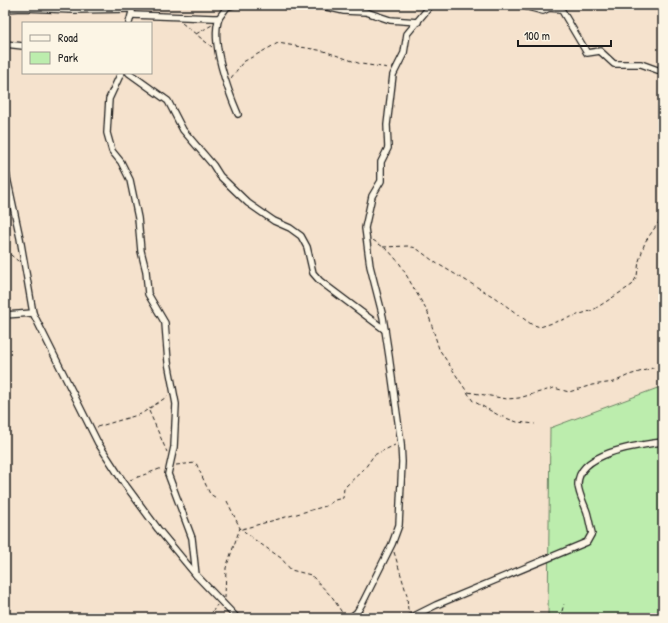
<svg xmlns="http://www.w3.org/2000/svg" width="668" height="623" font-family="'Patrick Hand',sans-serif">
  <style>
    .green { fill: #bcedad; stroke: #6c8464 }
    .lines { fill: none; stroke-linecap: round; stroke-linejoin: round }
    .minor-casing { stroke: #1c1c1c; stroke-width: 8 }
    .path { stroke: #1c1c1c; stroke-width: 1; stroke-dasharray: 4 3; stroke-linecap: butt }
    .minor { stroke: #fcf5e5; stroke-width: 5.5 }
  </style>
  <rect width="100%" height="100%" fill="#f5e2cd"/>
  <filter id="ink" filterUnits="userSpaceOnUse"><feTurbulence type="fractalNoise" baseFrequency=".025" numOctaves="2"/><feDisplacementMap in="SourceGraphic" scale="8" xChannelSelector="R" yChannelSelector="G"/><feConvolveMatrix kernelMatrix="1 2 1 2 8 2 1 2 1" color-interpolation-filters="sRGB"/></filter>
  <g filter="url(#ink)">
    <path class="green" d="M 663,386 L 663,618 L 548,618 L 550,428 Z"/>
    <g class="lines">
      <defs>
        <g id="minor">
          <path d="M 318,5 L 344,11 L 366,12 L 390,20 L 418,22"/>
          <path d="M 520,5 L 543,11 L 549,8 L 561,9 L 587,53 L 600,51 L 614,64 L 641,64 L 663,72"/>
          <path d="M 5,9 L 23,8 L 73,10 L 131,9"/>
          <path d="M 132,15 L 213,18 L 219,18 L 227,7 L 233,5"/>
          <path d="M 219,18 C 210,42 228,91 238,114"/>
          <path d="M 129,23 L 132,12"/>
          <path d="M 5,44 L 23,46"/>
          <path d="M 121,73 L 109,99 L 107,133 L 112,151 L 121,162 L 130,180 L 138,218 L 141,251 L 146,271 L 148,294 L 165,323 L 168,362 L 176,404 L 174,447 L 168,474 L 192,538 L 196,575"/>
          <path d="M 129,73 L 168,101 L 183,130 L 213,165 L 220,176 L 248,203 L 274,221 L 290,228 L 301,236 L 307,247 L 313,273 L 320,281 L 385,330"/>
          <path d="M 5,168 L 20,238 L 33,313 L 98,443 L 124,483 L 158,529 L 196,575 L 237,618"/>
          <path d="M 5,315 L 33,313"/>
          <path d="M 350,618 L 357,612 L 363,602 L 392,544 L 399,525 L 402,462 L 401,443 L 389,356 L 383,317 L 370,266 L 365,228 L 372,196 L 381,181 L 381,162 L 388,148 L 387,125 L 393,75 L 404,53 L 407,34 L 431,5"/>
          <path d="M 410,618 L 436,605 L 587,542 L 592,533 C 590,526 589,519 587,512 C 584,503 579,495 578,485 C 577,452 640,445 663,442"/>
        </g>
      </defs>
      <use href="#minor" class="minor-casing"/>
      <g class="path">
        <path d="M 182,23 L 212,47"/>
        <path d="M 196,34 L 212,25"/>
        <path d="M 231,78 L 243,62 L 278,43 L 324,51 L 361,64 L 389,68"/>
        <path d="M 373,240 L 389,251 L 400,264 L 428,313 L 439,349 L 473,401 L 500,416 L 517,422 L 535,424"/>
        <path d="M 383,247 L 408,246 L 416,248 L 436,263 L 494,297 L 531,324 L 540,327 L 593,310 L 632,285 L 637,276 L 639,261 L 645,242 L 663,216"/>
        <path d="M 5,250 L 18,261"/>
        <path d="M 468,392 L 507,399 L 519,398 L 554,388 L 569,392 L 592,385 L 614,382 L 629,375 L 663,365"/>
        <path d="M 149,411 L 167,452"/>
        <path d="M 97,427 L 141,414 L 168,396"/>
        <path d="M 176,465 L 196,463 L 210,494 L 218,499"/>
        <path d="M 130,480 L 162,468"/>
        <path d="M 227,501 L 240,528 L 255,540 L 281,558 L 291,570 L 311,575 L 333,598 L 344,616"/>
        <path d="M 242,529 L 326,506 L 335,500 L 343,498 L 344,488 L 365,468 L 374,455 L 395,445"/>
        <path d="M 394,552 L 407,595 L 408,611"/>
        <path d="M 225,598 L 226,568 L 240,528"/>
        <path d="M 208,618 L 217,605"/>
        <path d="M 560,618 L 564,604"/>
      </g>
      <use href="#minor" class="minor"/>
    </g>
  </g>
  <rect width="668" height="623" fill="none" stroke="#fcf5e5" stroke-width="20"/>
  <rect x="10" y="10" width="648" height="603" fill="none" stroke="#1c1c1c" stroke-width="1.5" filter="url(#ink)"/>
  <rect x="22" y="22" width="130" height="52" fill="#fcf5e5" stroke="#a29e95"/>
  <rect x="30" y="35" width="20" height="6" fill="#fcf5e5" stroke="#a29e95"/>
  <text x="58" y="42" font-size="12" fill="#1c1c1c">Road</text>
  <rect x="30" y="52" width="20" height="12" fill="#bcedad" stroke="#a29e95"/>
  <text x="58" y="62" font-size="12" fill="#1c1c1c">Park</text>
  <path d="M518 40v6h93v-6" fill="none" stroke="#1c1c1c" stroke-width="2"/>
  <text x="524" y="40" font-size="12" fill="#1c1c1c" stroke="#fcf5e5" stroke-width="3" paint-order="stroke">100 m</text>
</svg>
